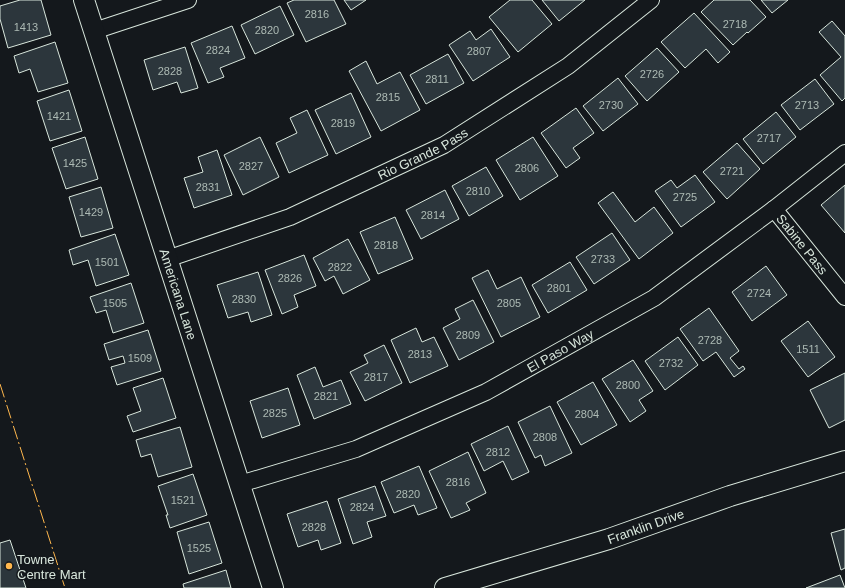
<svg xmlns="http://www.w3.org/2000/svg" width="845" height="588" font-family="Arial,sans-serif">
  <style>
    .building { fill: #2c363c; stroke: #d8e6dc }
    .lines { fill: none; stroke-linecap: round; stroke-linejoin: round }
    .minor-casing { stroke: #d8e6dc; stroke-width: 18 }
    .tertiary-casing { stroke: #d8e6dc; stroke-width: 22 }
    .minor { stroke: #14181c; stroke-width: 16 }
    .tertiary { stroke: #14181c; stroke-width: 20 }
    .power { stroke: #ffb74d; stroke-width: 1; stroke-dasharray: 14 3 2 3; stroke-linecap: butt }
    .poi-dot { fill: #ffb74d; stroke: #14181c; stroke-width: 1.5 }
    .labels { text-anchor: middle; stroke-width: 3; stroke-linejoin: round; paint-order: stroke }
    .number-label { font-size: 11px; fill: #adbab4 }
    .street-label { font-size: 13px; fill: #d8e6dc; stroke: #14181c }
    .poi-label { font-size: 13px; fill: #d8e6dc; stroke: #14181c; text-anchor: start }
  </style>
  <rect width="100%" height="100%" fill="#14181c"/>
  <g class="building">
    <path d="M 20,0 L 41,0 L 51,35 L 8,48 L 0,19 L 0,6 Z"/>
    <path d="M 294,0 L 334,0 L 346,24 L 306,42 L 287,3 Z"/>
    <path d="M 344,0 L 366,0 L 351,10 Z"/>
    <path d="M 510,0 L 532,0 L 552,24 L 518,52 L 489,17 Z"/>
    <path d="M 542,0 L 585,0 L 559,21 Z"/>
    <path d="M 714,0 L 750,0 L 766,17 L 748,33 L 747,32 L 733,45 L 701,12 Z"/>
    <path d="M 761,0 L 788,0 L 772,13 Z"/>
    <path d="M 280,6 L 294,35 L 255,54 L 241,25 Z"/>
    <path d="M 694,13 L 730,52 L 718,63 L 706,49 L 685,68 L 661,42 Z"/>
    <path d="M 832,21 L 845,36 L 845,98 L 842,101 L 820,75 L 841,57 L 819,32 Z"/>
    <path d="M 232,26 L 245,58 L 220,68 L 224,77 L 208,83 L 191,43 Z"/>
    <path d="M 491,29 L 510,57 L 473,81 L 449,45 L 470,31 L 476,40 Z"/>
    <path d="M 55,42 L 68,83 L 38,92 L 30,69 L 19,73 L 14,56 Z"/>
    <path d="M 185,47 L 198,88 L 181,93 L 177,82 L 153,90 L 144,60 Z"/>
    <path d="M 657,48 L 679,72 L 647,101 L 625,76 Z"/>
    <path d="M 448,54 L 464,83 L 426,104 L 410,75 Z"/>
    <path d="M 366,61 L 377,84 L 400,72 L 420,110 L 381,131 L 349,71 Z"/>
    <path d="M 618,78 L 638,104 L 603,131 L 583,106 Z"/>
    <path d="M 815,79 L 834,104 L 800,130 L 781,105 Z"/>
    <path d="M 69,90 L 82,131 L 50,141 L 37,101 Z"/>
    <path d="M 351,93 L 371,137 L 336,154 L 315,110 Z"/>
    <path d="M 576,108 L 594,133 L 573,148 L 580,158 L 566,168 L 541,133 Z"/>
    <path d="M 307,110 L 328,155 L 289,173 L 276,143 L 297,133 L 290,118 Z"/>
    <path d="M 776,112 L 796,137 L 763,164 L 743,139 Z"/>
    <path d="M 85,137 L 98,179 L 66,189 L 52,148 Z"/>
    <path d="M 260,137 L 279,177 L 243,195 L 224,155 Z"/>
    <path d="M 533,137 L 558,176 L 520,200 L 496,160 Z"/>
    <path d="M 737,143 L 760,169 L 727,199 L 703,172 Z"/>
    <path d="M 217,150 L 232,195 L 194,208 L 184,178 L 203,172 L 198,157 Z"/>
    <path d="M 486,167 L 503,196 L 469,216 L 452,186 Z"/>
    <path d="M 695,175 L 715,202 L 681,227 L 655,191 L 671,180 L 677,188 Z"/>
    <path d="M 845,185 L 845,233 L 821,205 Z"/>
    <path d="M 101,187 L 113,228 L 81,237 L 69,197 Z"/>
    <path d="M 445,190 L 459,219 L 421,239 L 406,210 Z"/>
    <path d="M 613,192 L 635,222 L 654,207 L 673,233 L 639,259 L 598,203 Z"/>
    <path d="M 395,217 L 413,259 L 378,274 L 360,232 Z"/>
    <path d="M 612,233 L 630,260 L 594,284 L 576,257 Z"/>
    <path d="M 115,234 L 129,275 L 96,286 L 88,260 L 73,265 L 69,250 Z"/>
    <path d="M 348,239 L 370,280 L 343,294 L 334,276 L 325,281 L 313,258 Z"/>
    <path d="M 304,255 L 316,286 L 294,295 L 298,307 L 282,314 L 265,270 Z"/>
    <path d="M 570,262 L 587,290 L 548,313 L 532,285 Z"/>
    <path d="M 766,266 L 787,295 L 752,321 L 732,292 Z"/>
    <path d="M 488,270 L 497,289 L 521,277 L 540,317 L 501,337 L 472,278 Z"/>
    <path d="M 258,272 L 272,315 L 251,322 L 248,312 L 228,318 L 217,285 Z"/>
    <path d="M 131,283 L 144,323 L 113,333 L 106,310 L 96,313 L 90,297 Z"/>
    <path d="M 473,300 L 494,342 L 459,360 L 443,328 L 460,319 L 455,309 Z"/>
    <path d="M 709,308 L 739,351 L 730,358 L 739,369 L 743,366 L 745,369 L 734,377 L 716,352 L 703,361 L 680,329 Z"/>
    <path d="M 808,321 L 835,357 L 808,377 L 781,341 Z"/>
    <path d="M 416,328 L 422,342 L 434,337 L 448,366 L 410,383 L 391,340 Z"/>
    <path d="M 148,330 L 161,371 L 117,385 L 111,367 L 125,363 L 123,356 L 109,360 L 104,344 Z"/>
    <path d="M 678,337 L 698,365 L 665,390 L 645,361 Z"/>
    <path d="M 384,345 L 402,383 L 365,401 L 350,372 L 368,363 L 364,355 Z"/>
    <path d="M 633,360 L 653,391 L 639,400 L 646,411 L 630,422 L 602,379 Z"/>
    <path d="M 315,367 L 323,387 L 341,380 L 351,404 L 314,419 L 297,375 Z"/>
    <path d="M 845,373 L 845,420 L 829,428 L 810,390 Z"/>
    <path d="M 163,378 L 176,418 L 133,432 L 127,416 L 141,411 L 133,388 Z"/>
    <path d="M 593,382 L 617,425 L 581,445 L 557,402 Z"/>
    <path d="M 288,388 L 300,425 L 262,438 L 250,401 Z"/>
    <path d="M 550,406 L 572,453 L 545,466 L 541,455 L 535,458 L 518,422 Z"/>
    <path d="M 508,426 L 529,472 L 512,480 L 503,461 L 484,471 L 471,444 Z"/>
    <path d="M 180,427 L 192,467 L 158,477 L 151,454 L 141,457 L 136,440 Z"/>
    <path d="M 468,452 L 486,493 L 466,503 L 470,510 L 451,518 L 429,471 Z"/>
    <path d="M 419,466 L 437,508 L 418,515 L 414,505 L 394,513 L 381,482 Z"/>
    <path d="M 193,474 L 207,515 L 170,528 L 166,515 L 168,515 L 158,486 Z"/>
    <path d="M 375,486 L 386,516 L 367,522 L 372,537 L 353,544 L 338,499 Z"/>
    <path d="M 327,501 L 341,543 L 321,550 L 318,540 L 298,547 L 287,514 Z"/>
    <path d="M 209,522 L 222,563 L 189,574 L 177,532 Z"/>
    <path d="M 845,529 L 845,568 L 841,570 L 831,533 Z"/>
    <path d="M 10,540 L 26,588 L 0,588 L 0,543 Z"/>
    <path d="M 226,570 L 231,588 L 184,588 L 183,584 Z"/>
    <path d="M 840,575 L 845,588 L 806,588 Z"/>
  </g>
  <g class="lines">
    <defs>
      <g id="minor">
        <path d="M 94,31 L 188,0"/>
        <path id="s1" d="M 774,209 L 845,297"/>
        <path id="s2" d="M 167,259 L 290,217 L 444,145 L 568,66 L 651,0"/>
        <path id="s3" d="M 240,484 L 356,449 L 486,392 L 654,298 L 774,209 L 845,153"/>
      </g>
      <g id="tertiary">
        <path id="s4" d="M 84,0 L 273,588"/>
        <path id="s5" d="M 445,588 L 609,539 L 730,496 L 845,461"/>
      </g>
    </defs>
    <use href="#minor" class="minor-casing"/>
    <use href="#tertiary" class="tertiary-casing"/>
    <use href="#minor" class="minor"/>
    <use href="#tertiary" class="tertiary"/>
    <path class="power" d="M 0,384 L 65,588"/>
  </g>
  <circle class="poi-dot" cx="9" cy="566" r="4"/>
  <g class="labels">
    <g class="number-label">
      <text x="317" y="18">2816</text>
      <text x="735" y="28">2718</text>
      <text x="26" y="31">1413</text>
      <text x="267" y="34">2820</text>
      <text x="218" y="54">2824</text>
      <text x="479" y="55">2807</text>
      <text x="170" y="75">2828</text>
      <text x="652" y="78">2726</text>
      <text x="437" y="83">2811</text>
      <text x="388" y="101">2815</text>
      <text x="611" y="109">2730</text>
      <text x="807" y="109">2713</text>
      <text x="59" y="120">1421</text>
      <text x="343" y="127">2819</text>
      <text x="769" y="142">2717</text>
      <text x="75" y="167">1425</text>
      <text x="251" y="170">2827</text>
      <text x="527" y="172">2806</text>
      <text x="732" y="175">2721</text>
      <text x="208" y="191">2831</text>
      <text x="478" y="195">2810</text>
      <text x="685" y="201">2725</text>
      <text x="91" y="216">1429</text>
      <text x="433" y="219">2814</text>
      <text x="386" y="249">2818</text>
      <text x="603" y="263">2733</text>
      <text x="107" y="266">1501</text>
      <text x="340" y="271">2822</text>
      <text x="290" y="282">2826</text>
      <text x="559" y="292">2801</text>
      <text x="759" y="297">2724</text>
      <text x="244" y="303">2830</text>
      <text x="115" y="307">1505</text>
      <text x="509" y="307">2805</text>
      <text x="468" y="339">2809</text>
      <text x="710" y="344">2728</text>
      <text x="808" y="353">1511</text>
      <text x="420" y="358">2813</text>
      <text x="140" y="362">1509</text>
      <text x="671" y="367">2732</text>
      <text x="376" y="381">2817</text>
      <text x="628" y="389">2800</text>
      <text x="326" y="400">2821</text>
      <text x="275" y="417">2825</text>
      <text x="587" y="418">2804</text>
      <text x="545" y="441">2808</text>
      <text x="498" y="456">2812</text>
      <text x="458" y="486">2816</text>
      <text x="408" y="498">2820</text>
      <text x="183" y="504">1521</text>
      <text x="362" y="511">2824</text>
      <text x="314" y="531">2828</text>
      <text x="199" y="552">1525</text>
    </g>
    <g class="street-label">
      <text dy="5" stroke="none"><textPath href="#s2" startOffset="277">Rio Grande Pass</textPath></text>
      <text dy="5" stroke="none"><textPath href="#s1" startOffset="45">Sabine Pass</textPath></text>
      <text dy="5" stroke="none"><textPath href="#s4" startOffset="309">Americana Lane</textPath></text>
      <text dy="5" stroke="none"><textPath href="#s3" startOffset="348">El Paso Way</textPath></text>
      <text dy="5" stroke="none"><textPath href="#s5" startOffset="210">Franklin Drive</textPath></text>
    </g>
    <g class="poi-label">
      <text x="17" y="564">Towne<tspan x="17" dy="15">Centre Mart</tspan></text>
    </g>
  </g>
</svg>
